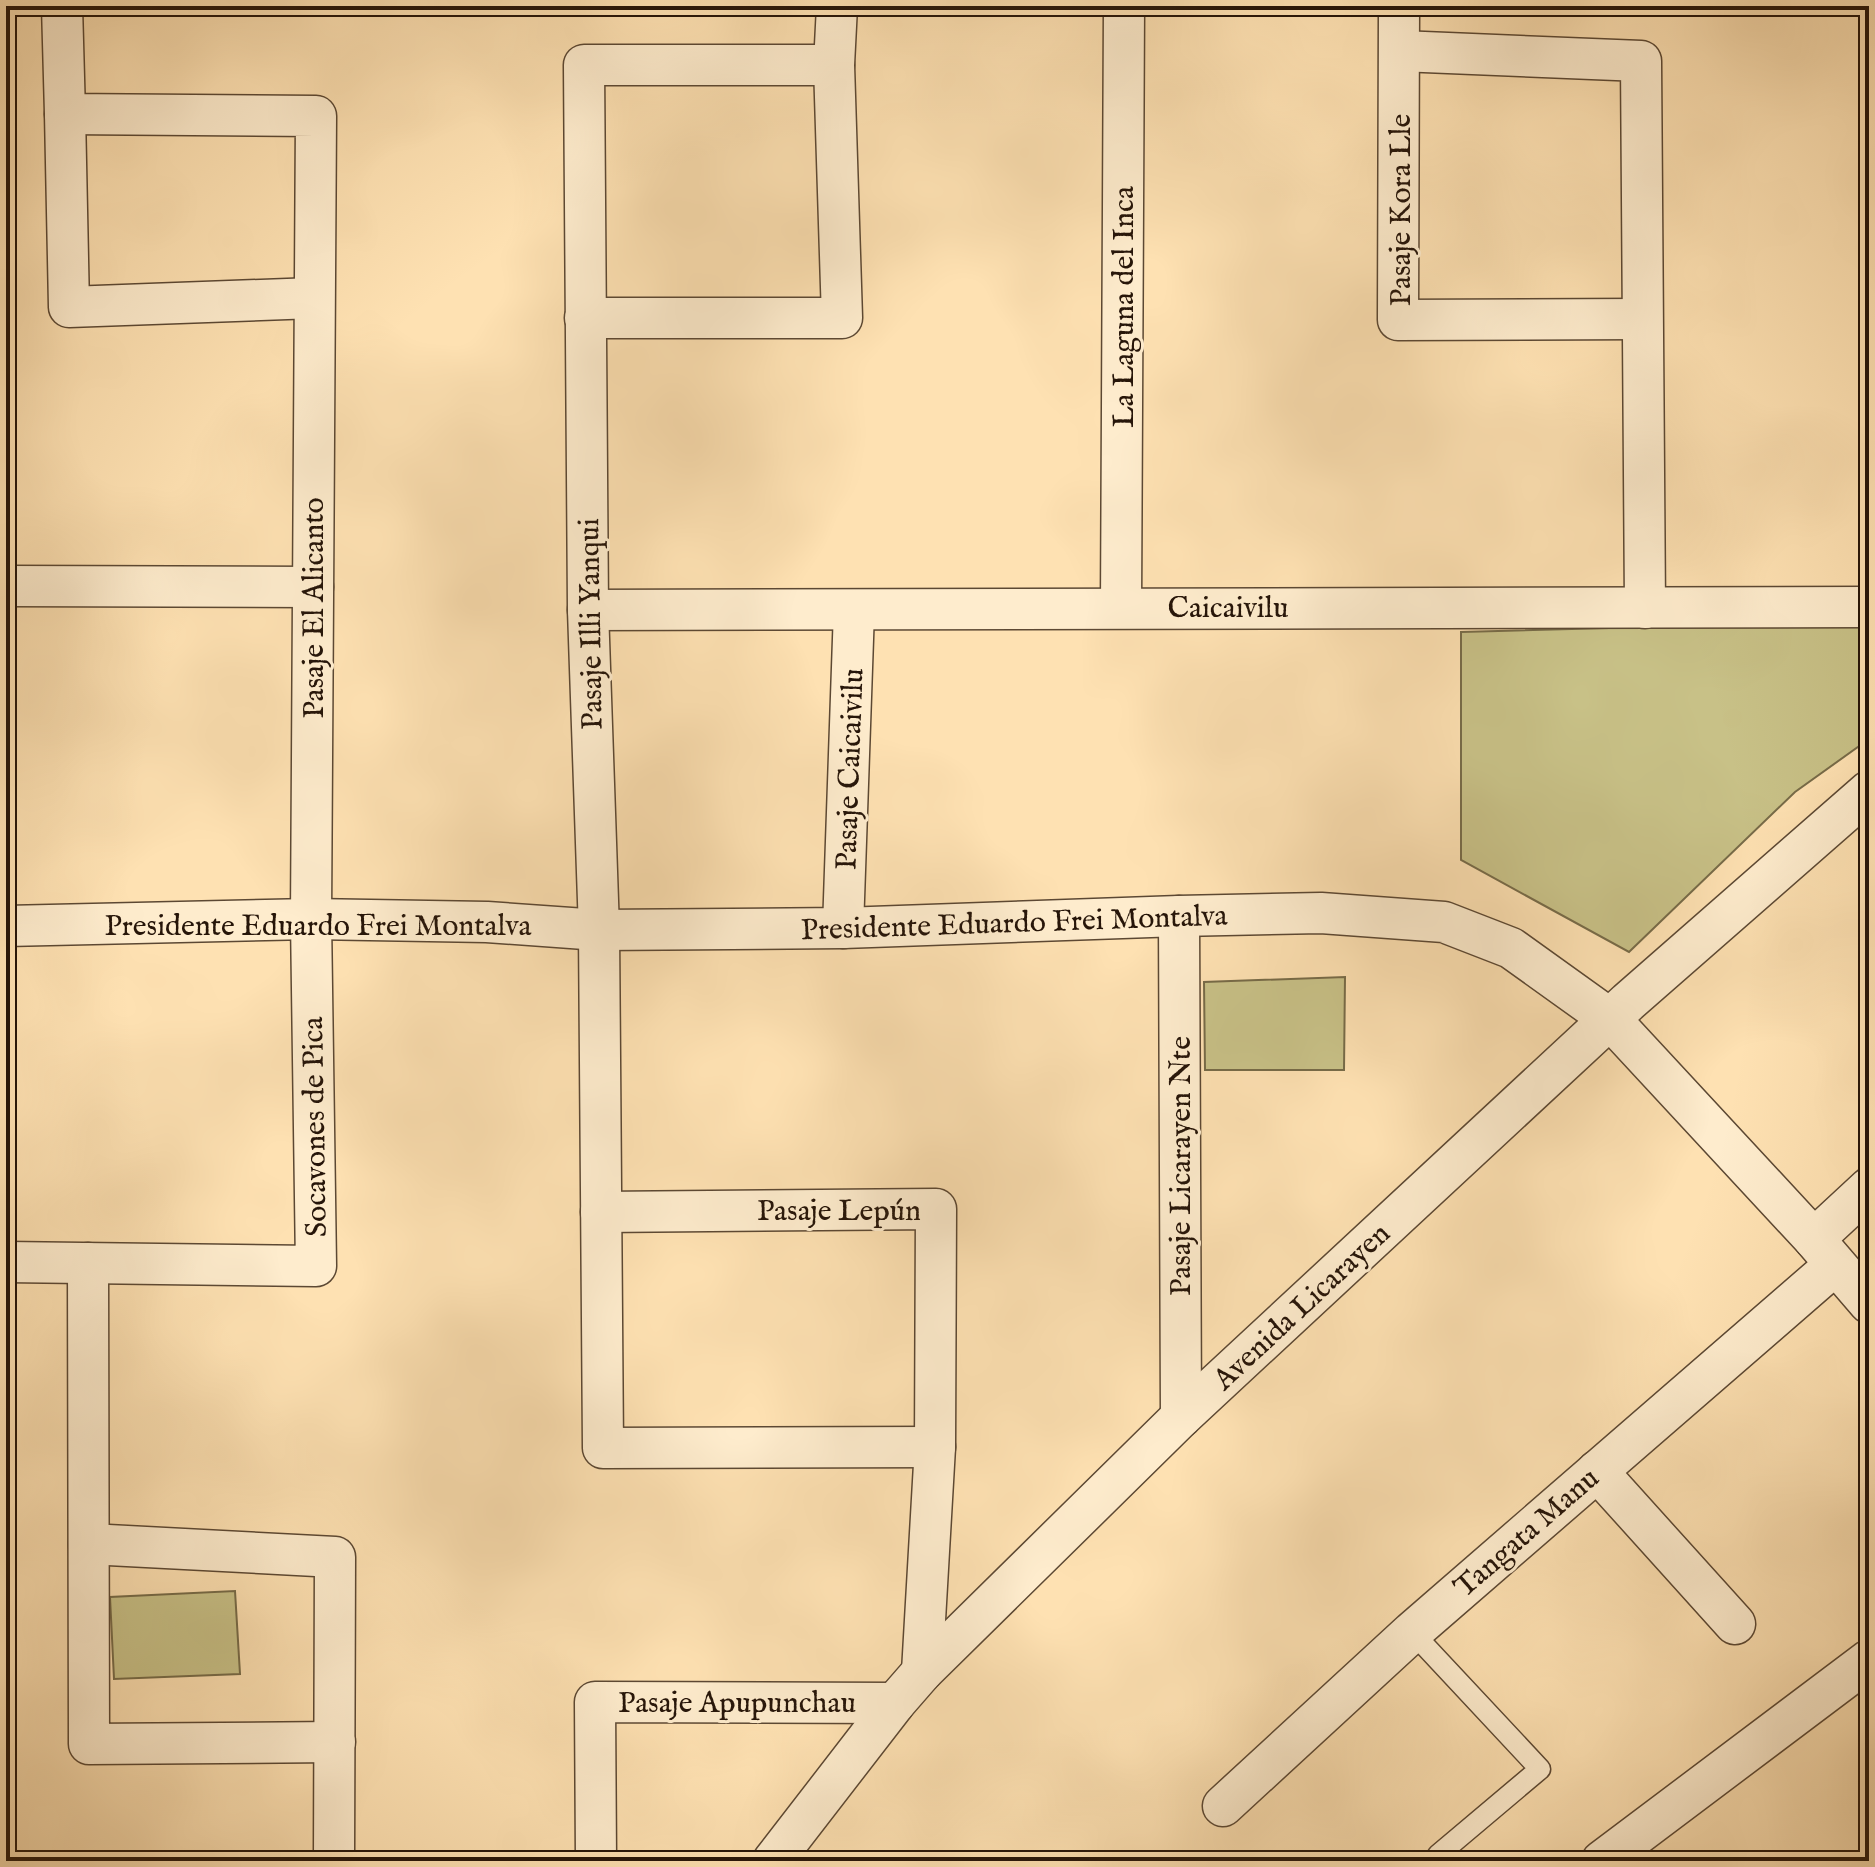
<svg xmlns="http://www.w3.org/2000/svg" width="1875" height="1867" font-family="'IM FELL English',serif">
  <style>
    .green { fill: #c8c187; stroke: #776b48; stroke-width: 2 }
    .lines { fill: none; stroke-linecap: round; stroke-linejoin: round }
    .service-casing { stroke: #5c4833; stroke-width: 23 }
    .minor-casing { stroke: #5c4833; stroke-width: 43 }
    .service { stroke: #feeccd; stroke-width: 20 }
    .minor { stroke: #feeccd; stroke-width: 40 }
    .labels { text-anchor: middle; stroke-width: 6; stroke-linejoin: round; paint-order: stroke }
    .street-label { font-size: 30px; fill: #261509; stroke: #feeccd }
  </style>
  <rect width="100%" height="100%" fill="#fee1b2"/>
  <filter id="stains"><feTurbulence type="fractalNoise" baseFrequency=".0025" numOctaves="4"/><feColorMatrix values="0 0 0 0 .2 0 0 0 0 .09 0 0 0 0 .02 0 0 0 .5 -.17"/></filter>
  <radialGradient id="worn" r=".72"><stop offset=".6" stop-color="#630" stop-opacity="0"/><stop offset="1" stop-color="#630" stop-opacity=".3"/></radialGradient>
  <g class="green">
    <path d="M 1869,621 L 1869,739 L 1795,792 L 1629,952 L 1461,860 L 1461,632 Z"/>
    <path d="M 1345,977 L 1344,1070 L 1205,1070 L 1204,982 Z"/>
    <path d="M 235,1591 L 240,1674 L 114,1679 L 110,1597 Z"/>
  </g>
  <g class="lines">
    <defs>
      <path id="service" d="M 1412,1632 L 1540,1769 L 1438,1855"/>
      <g id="minor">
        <path d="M 1399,6 L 1398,320 L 1641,319"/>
        <path d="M 1400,51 L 1641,61 L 1645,608"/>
        <path d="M 834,65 L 584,65 L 588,610 L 599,930 L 603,1448 L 935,1447"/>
        <path d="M 65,114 L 69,307 L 314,298"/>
        <path d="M 585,318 L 842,318 L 834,65 L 837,6"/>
        <path d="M 6,586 L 313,587"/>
        <path d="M 1121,607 L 1124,6"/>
        <path d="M 588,610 L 1869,607"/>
        <path d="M 1179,916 L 1181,1417"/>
        <path d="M 6,926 L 311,919 L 487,922 L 599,930 L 843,928 L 1179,916 L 1321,913 L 1444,922 L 1511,948 L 1610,1019 L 1814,1239 L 1869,1303"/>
        <path d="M 843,928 L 854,610"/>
        <path d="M 601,1212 L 936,1209 L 935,1447 L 922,1672"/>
        <path d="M 1814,1239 L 1869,1188"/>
        <path d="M 6,1262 L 316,1266 L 311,919 L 316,116 L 65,114 L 62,6"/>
        <path d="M 88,1263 L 89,1744 L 335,1742"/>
        <path d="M 1597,1471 L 1735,1624"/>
        <path d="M 89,1544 L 335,1557 L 334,1861"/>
        <path d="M 1223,1806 L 1412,1632 L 1835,1265"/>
        <path d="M 596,1861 L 595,1702 L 895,1703"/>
        <path d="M 773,1861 L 895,1703 L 922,1672 L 1181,1417 L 1628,1002 L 1869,791"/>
        <path d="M 1602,1861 L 1869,1660"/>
      </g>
    </defs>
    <use href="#service" class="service-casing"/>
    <use href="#minor" class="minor-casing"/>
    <use href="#service" class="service"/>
    <use href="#minor" class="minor"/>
  </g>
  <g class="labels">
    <g class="street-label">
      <text transform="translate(1400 210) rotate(-90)" y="10">Pasaje Kora Lle</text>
      <text transform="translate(1123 307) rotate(-90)" y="10">La Laguna del Inca</text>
      <text x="1228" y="617">Caicaivilu</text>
      <text transform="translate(313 608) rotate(-90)" y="10">Pasaje El Alicanto</text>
      <text transform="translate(590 624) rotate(-91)" y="10">Pasaje Illi Yanqui</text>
      <text transform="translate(849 769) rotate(-88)" y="10">Pasaje Caicaivilu</text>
      <text transform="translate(1014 922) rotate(-2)" y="10">Presidente Eduardo Frei Montalva</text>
      <text x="318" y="935">Presidente Eduardo Frei Montalva</text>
      <text transform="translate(314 1127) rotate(-91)" y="10">Socavones de Pica</text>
      <text transform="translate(1180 1166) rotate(-90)" y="10">Pasaje Licarayen Nte</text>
      <text x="839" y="1220">Pasaje Lepún</text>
      <text transform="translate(1301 1306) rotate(-43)" y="10">Avenida Licarayen</text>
      <text transform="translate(1526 1532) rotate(-41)" y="10">Tangata Manu</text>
      <text x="737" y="1712">Pasaje Apupunchau</text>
    </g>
  </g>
  <rect width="1875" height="1867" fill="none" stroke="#fee1b2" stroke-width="32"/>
  <rect x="8" y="8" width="1859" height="1851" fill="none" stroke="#261509" stroke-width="4"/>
  <rect x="16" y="16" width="1843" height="1835" fill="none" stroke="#261509" stroke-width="2"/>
  <rect width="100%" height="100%" filter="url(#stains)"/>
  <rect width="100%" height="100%" fill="url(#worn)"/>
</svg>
